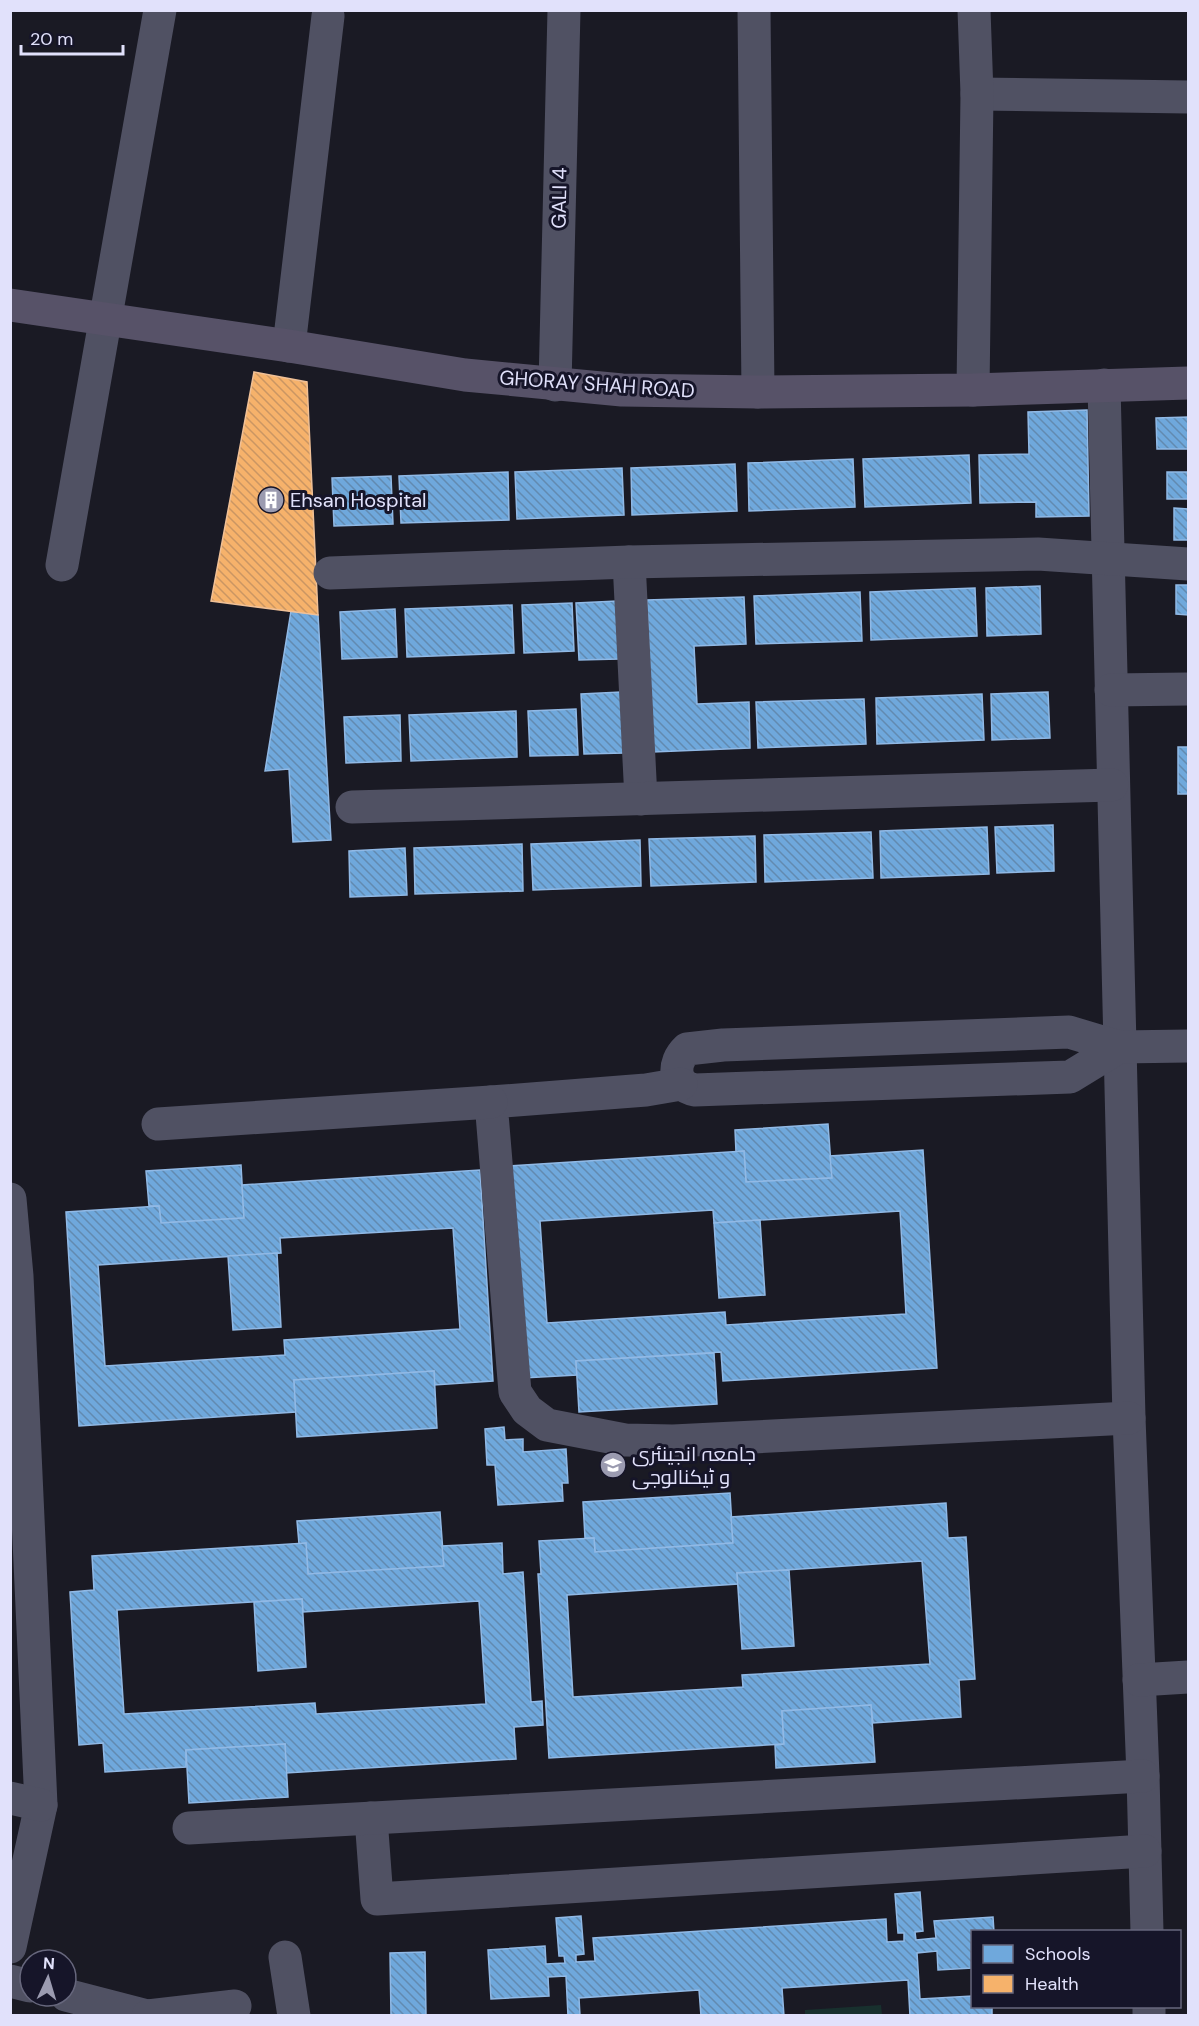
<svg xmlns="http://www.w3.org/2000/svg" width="1199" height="2026" font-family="'DM Sans',Cairo,sans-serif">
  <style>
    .grass { fill: #18302e }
    .schools { fill: url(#schools-back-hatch); stroke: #91b9e5; stroke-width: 1.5; fill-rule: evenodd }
    .health { fill: url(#health-back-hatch); stroke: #f0c096; stroke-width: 1.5 }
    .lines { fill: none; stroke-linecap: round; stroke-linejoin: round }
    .minor { stroke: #505163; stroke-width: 33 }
    .major { stroke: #575268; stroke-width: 33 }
    .labels { text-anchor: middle; stroke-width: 6; stroke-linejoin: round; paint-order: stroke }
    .street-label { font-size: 20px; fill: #e1e1fb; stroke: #161529 }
    .poi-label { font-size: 20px; fill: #e1e1fb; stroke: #161529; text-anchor: start }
  </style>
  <defs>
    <pattern id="schools-back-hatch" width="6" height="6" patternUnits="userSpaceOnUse" patternTransform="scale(1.5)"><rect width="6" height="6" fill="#6fa8dc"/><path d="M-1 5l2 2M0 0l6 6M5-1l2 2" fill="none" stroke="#628ab0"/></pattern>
    <pattern id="health-back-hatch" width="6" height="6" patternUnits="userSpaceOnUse" patternTransform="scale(1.5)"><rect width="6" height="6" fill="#f6b26b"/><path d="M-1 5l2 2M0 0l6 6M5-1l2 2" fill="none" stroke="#ca9663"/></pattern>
  </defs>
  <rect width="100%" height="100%" fill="#1a1a24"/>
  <path class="grass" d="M 881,2005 L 882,2015 L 805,2015 L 805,2010 Z"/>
  <g class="schools">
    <path d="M 1087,410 L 1089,516 L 1036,517 L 1036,502 L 980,503 L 979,455 L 1029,454 L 1028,412 Z"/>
    <path d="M 1188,417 L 1188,449 L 1157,449 L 1156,418 Z"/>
    <path d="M 969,455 L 971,503 L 865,507 L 863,459 Z"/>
    <path d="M 853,459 L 855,507 L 749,511 L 748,463 Z"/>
    <path d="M 735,464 L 737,511 L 632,515 L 631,468 Z"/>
    <path d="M 622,468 L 624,515 L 517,519 L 515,472 Z"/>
    <path d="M 508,472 L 509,520 L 401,523 L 399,476 Z"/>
    <rect x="1167" y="472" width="21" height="27"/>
    <path d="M 391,476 L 393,524 L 334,526 L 332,478 Z"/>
    <path d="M 1174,508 L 1188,509 L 1188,540 L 1174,540 Z"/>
    <path d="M 1176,585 L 1188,585 L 1188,615 L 1176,614 Z"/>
    <path d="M 1040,586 L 1041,634 L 987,636 L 986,588 Z"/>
    <path d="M 975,588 L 977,636 L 871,640 L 870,592 Z"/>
    <path d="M 860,592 L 862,641 L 756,644 L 754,596 Z"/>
    <path d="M 744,597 L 746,644 L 694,646 L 697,704 L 749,702 L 750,748 L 653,752 L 647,600 Z"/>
    <path d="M 617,601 L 619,659 L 579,660 L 576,603 Z"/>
    <path d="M 572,603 L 574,651 L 524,653 L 522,605 Z"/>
    <path d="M 512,605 L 514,653 L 407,657 L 405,609 Z"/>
    <path d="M 395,609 L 397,657 L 342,659 L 340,612 Z"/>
    <path d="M 291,611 L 318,615 L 331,840 L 293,842 L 289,769 L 265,771 Z"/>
    <path d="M 621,692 L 624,753 L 584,754 L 581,694 Z"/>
    <path d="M 1048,692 L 1050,738 L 992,740 L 991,694 Z"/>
    <path d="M 982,694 L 984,740 L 877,744 L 876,698 Z"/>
    <path d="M 864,699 L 866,744 L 758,748 L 756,702 Z"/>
    <path d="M 576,709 L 578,755 L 530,756 L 528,711 Z"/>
    <path d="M 516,711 L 517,757 L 411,761 L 409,715 Z"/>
    <path d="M 400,715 L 401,761 L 346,763 L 344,717 Z"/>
    <rect x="1178" y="747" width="10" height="47"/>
    <path d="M 1053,825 L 1054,871 L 997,873 L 995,827 Z"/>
    <path d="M 987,827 L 989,874 L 881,878 L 880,831 Z"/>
    <path d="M 871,832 L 873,878 L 765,882 L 764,835 Z"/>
    <path d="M 755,836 L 756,882 L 651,886 L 649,839 Z"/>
    <path d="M 640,840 L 641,886 L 533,890 L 531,844 Z"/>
    <path d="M 522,844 L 523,891 L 415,894 L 414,848 Z"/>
    <path d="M 405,848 L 407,895 L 350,897 L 349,851 Z"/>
    <path d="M 828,1124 L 832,1178 L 746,1182 L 744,1151 L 736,1152 L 735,1130 Z"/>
    <path d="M 923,1150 L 937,1368 L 723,1381 L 721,1352 L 576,1361 L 577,1375 L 523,1378 L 509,1166 L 744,1151 L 746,1182 L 832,1178 L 830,1156 ZM 713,1210 L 714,1223 L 900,1211 L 906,1314 L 726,1325 L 725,1312 L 547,1323 L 540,1221 Z"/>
    <path d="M 241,1165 L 244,1218 L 161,1223 L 159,1206 L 149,1206 L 146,1171 Z"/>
    <path d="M 480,1170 L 493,1381 L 434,1385 L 434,1371 L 294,1380 L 296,1412 L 79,1426 L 66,1212 L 159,1206 L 161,1223 L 244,1218 L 242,1185 ZM 453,1228 L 460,1329 L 284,1340 L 285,1355 L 105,1366 L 98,1265 L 281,1253 L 280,1238 Z"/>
    <path d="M 760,1220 L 765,1295 L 719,1298 L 714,1223 Z"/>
    <path d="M 277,1253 L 281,1327 L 233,1330 L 228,1256 Z"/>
    <path d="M 714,1353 L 717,1404 L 579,1412 L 576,1361 Z"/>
    <path d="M 434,1371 L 437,1428 L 297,1437 L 294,1380 Z"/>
    <path d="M 504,1427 L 505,1440 L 523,1439 L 523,1452 L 566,1449 L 568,1483 L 562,1483 L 563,1501 L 498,1505 L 495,1465 L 487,1465 L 485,1429 Z"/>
    <path d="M 730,1493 L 733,1543 L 595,1552 L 594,1538 L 585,1538 L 583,1502 Z"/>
    <path d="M 946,1503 L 948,1538 L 966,1537 L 975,1679 L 959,1680 L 961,1717 L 873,1723 L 871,1705 L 782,1711 L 784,1744 L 549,1758 L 538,1574 L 541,1574 L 539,1541 L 594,1538 L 595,1552 L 733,1543 L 731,1517 ZM 922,1561 L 930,1664 L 742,1675 L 743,1687 L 573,1697 L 567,1595 L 738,1584 L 737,1573 Z"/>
    <path d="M 440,1512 L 444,1566 L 308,1574 L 306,1543 L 299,1544 L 297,1521 Z"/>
    <path d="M 306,1543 L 308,1574 L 444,1566 L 442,1546 L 502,1543 L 503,1574 L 523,1572 L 531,1702 L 542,1701 L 543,1725 L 514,1727 L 516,1759 L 286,1773 L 285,1744 L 186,1750 L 186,1767 L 105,1772 L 103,1743 L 79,1745 L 70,1592 L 94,1590 L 92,1556 ZM 302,1599 L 303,1612 L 479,1601 L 486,1704 L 316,1714 L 315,1703 L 124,1714 L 117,1610 Z"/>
    <path d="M 789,1570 L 794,1646 L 742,1649 L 737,1573 Z"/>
    <path d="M 302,1599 L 306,1667 L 258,1671 L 254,1602 Z"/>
    <path d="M 871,1705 L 875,1762 L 776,1768 L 775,1745 L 784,1744 L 782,1711 Z"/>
    <path d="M 285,1744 L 288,1797 L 189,1803 L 186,1750 Z"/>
    <path d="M 920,1892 L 923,1931 L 915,1932 L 916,1940 L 936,1938 L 934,1921 L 993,1917 L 994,1932 L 972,1932 L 972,1968 L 938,1970 L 937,1951 L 917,1953 L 920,1999 L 972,1996 L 972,2006 L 992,2006 L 992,2016 L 910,2016 L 908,1980 L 782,1988 L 784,2016 L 701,2016 L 699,1990 L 579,1998 L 580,2016 L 568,2016 L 566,1976 L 548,1977 L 549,1996 L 491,1999 L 488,1950 L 545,1946 L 546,1964 L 565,1963 L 564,1956 L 559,1956 L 556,1918 L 581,1916 L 584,1954 L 576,1955 L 576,1962 L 595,1961 L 593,1938 L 886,1919 L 887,1942 L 904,1941 L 904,1933 L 898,1933 L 895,1894 Z"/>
    <path d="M 425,1952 L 426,2016 L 391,2016 L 390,1953 Z"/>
  </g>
  <path class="health" d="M 254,372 L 307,382 L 318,615 L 211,601 Z"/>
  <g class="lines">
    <g class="minor">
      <path d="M 754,10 L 758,392"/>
      <path d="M 977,94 L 1188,97"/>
      <path d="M 289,346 L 328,16"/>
      <path d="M 555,385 L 564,10"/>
      <path d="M 1104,385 L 1129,1418 L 1143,1776 L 1147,1932"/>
      <path d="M 973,390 L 977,94 L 974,10"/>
      <path d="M 629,562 L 641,799"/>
      <path d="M 62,565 L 160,10"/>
      <path d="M 330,573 L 629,562 L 1038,554 L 1188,564"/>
      <path d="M 1111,690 L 1188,689"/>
      <path d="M 352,807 L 1112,785"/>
      <path d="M 1119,1047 L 1070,1077 L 695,1090 C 673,1086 672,1063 687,1049 L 723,1045 L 1069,1032 L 1119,1047 L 1188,1046"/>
      <path d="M 681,1084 L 646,1090 L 491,1102 L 515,1392 L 527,1410 L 547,1425 L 625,1440 L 673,1441 L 1129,1418"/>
      <path d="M 158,1124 L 491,1102"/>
      <path d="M 10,1199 L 17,1276 L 41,1805 L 10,1947"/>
      <path d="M 1139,1680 L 1188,1677"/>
      <path d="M 10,1798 L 41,1805"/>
      <path d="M 371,1818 L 377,1899 L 1145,1851"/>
      <path d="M 189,1828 L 1143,1776"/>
      <path d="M 285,1957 L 294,2016"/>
      <path d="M 10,1981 L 30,1986"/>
      <path d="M 66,1995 L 147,2016"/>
      <path d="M 1149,2006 L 1149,2016"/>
      <path d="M 148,2016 L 235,2006"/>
    </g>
    <path class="major" d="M 10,305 L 289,346 L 465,375 L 622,390 L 758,392 L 973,390 L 1188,383"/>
  </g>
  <defs>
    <symbol id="building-disc" viewBox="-11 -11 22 22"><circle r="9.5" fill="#9b9bb0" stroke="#161529"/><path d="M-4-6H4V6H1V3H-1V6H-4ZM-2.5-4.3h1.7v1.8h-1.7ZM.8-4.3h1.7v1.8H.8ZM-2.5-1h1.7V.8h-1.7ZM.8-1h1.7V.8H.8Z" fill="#fff"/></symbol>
    <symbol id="university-disc" viewBox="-11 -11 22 22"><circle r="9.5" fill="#9b9bb0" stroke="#161529"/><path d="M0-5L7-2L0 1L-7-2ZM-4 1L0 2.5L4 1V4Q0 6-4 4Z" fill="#fff"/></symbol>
  </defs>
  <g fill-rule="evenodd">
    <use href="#building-disc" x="256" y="485" width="30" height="30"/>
    <use href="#university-disc" x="598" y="1450" width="30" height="30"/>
  </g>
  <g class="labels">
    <g class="street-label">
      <text transform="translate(559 198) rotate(-89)" y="7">GALI 4</text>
      <text transform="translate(597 384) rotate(4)" y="7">GHORAY SHAH ROAD</text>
    </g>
    <g class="poi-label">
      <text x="290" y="507">Ehsan Hospital</text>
      <text x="632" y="1461">جامعہ انجینئری<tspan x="632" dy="23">و ٹیکنالوجی</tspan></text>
    </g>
  </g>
  <rect width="1199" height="2026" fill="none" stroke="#e1e1fb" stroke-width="24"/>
  <rect x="971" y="1930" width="210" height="78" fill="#161529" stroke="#67677d" stroke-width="1.5"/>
  <rect x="983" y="1945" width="30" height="18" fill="#6fa8dc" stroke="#67677d" stroke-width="1.5"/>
  <text x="1025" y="1960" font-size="18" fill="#e1e1fb">Schools</text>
  <rect x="983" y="1975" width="30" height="18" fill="#f6b26b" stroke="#67677d" stroke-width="1.5"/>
  <text x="1025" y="1990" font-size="18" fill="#e1e1fb">Health</text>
  <g transform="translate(48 1978) rotate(4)"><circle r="28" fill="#161529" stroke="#67677d" stroke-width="1.5"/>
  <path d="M0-4.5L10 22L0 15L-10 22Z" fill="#9b9bb0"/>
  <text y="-9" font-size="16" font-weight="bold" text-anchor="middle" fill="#e1e1fb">N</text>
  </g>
  <path d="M21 45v9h102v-9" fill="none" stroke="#e1e1fb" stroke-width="3"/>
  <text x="30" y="45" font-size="18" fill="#e1e1fb" stroke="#161529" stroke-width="4.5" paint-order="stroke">20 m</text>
</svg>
